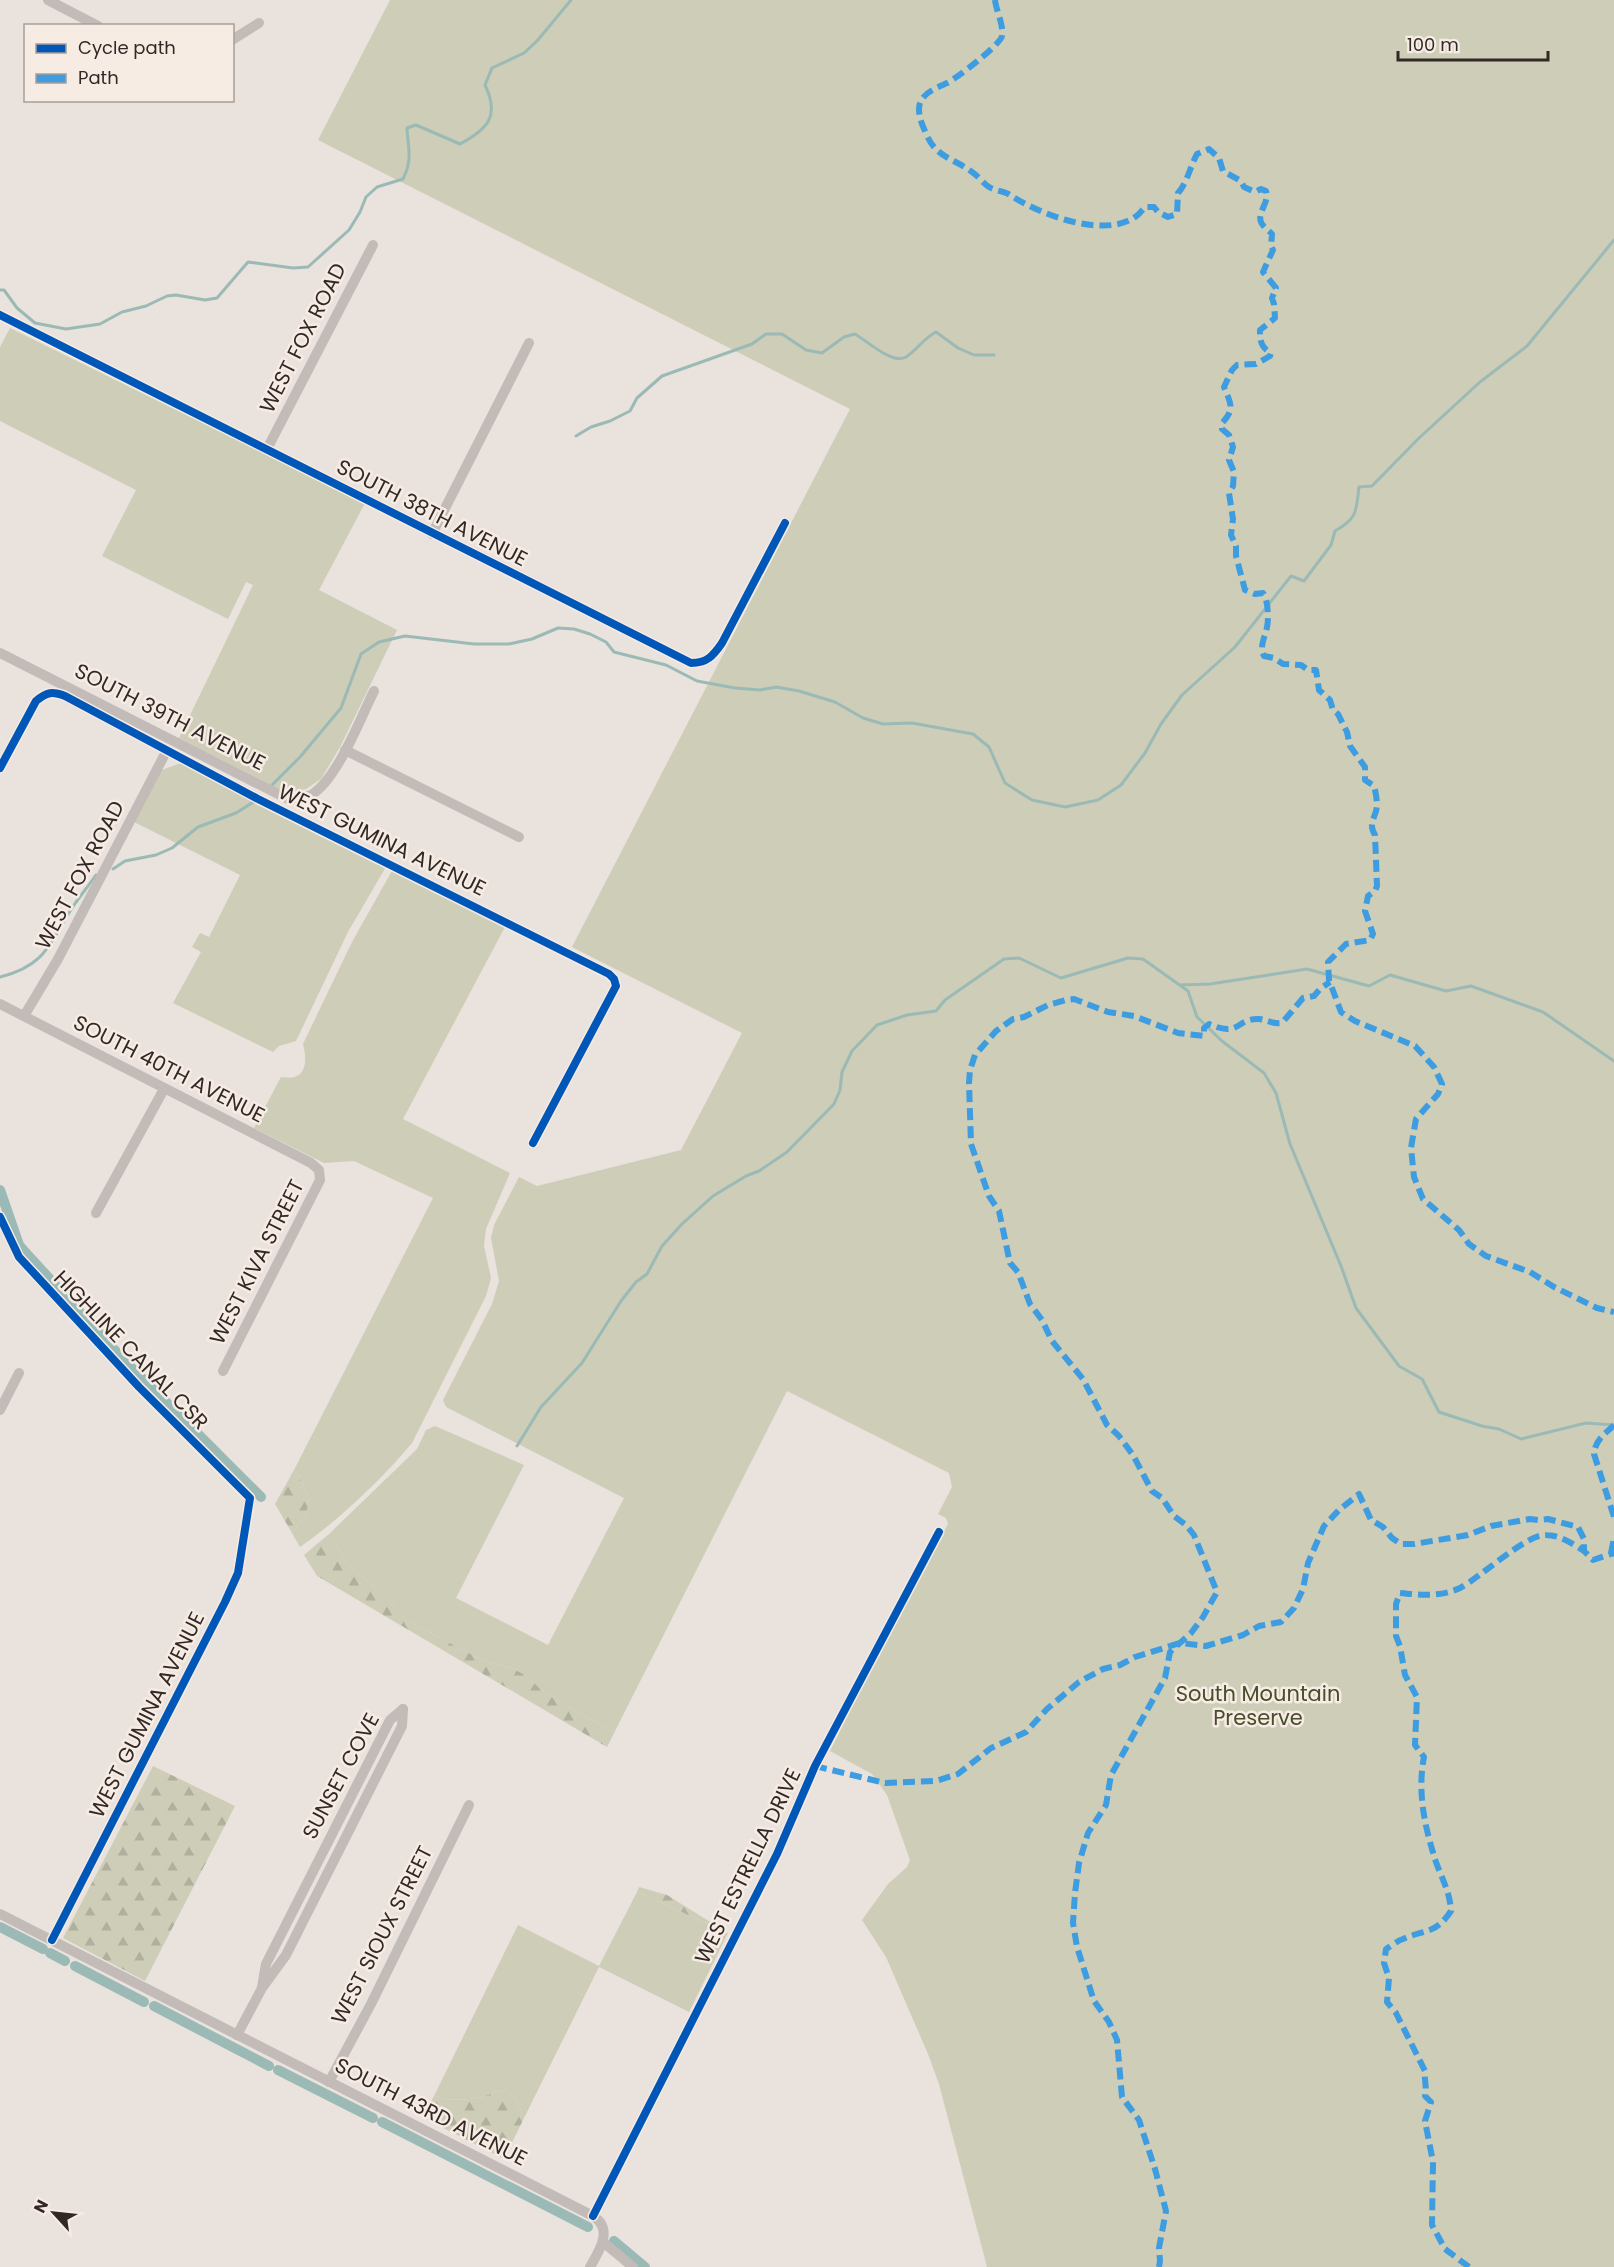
<svg xmlns="http://www.w3.org/2000/svg" width="1614" height="2267" font-family="Poppins,sans-serif">
  <style>
    .green { fill: #cdcdb8 }
    .forest { fill: url(#forest-firs) }
    .lines { fill: none; stroke-linecap: round; stroke-linejoin: round }
    .stream { stroke: #9bbab6; stroke-width: 3 }
    .canal { stroke: #9bbab6; stroke-width: 10 }
    .minor { stroke: #c2bbb7; stroke-width: 10 }
    .quiet { stroke: #3e9ce0; stroke-width: 6; stroke-dasharray: 12 6; stroke-linecap: butt }
    .cycleway-casing { stroke: #f7ece4; stroke-width: 11 }
    .cycleway { stroke: #0057b8; stroke-width: 8 }
    .labels { text-anchor: middle; stroke-width: 5; stroke-linejoin: round; paint-order: stroke }
    .street-label { font-size: 21px; fill: #322826; stroke: #f7ece4 }
    .park-label { font-size: 21px; fill: #464e2b; stroke: #f7ece4 }
  </style>
  <defs>
    <pattern id="forest-firs" width="22" height="20" patternUnits="userSpaceOnUse" patternTransform="scale(1.5)"><rect width="22" height="20" fill="#cdcdb8"/><path d="M5 1l3.5 6h-7zM16 11l3.5 6h-7z" fill="#b0b09e"/></pattern>
  </defs>
  <rect width="100%" height="100%" fill="#eae2dd"/>
  <g class="green">
    <path d="M 390,0 L 1614,0 L 1614,2267 L 987,2267 L 939,2084 L 928,2054 L 886,1957 L 862,1920 L 888,1884 L 907,1867 L 910,1860 L 887,1795 L 872,1774 L 830,1751 L 927,1557 L 939,1541 L 948,1524 L 946,1518 L 938,1514 L 952,1487 L 949,1473 L 787,1391 L 614,1733 L 545,1693 L 525,1675 L 512,1668 L 484,1661 L 406,1620 L 383,1595 L 346,1562 L 329,1534 L 417,1449 L 426,1430 L 435,1426 L 524,1465 L 456,1598 L 548,1645 L 624,1498 L 446,1407 L 443,1400 L 492,1304 L 499,1281 L 491,1238 L 494,1225 L 519,1177 L 537,1186 L 681,1150 L 742,1033 L 572,947 L 850,409 L 318,140 Z"/>
    <path d="M 10,328 L 365,503 L 319,590 L 397,630 L 340,747 L 321,779 L 306,789 L 287,793 L 179,738 L 253,585 L 246,582 L 228,619 L 102,556 L 136,490 L 0,421 L 0,347 Z"/>
    <path d="M 181,763 L 387,865 L 348,932 L 296,1041 L 279,1046 L 273,1052 L 173,1003 L 201,952 L 192,947 L 200,933 L 209,937 L 240,875 L 134,822 L 159,771 Z"/>
    <path d="M 393,869 L 506,925 L 403,1119 L 510,1173 L 486,1229 L 484,1246 L 491,1278 L 486,1296 L 412,1443 C 381,1480 340,1519 300,1547 L 292,1533 C 314,1508 313,1496 294,1470 L 433,1198 L 354,1161 L 324,1163 L 254,1128 L 281,1077 C 306,1082 308,1063 303,1044 L 352,942 Z"/>
    <path d="M 637,1892 L 728,1933 L 689,2012 L 599,1967 L 524,2118 L 516,2098 L 504,2090 C 477,2098 461,2104 434,2096 L 518,1925 L 599,1966 Z"/>
  </g>
  <g class="forest">
    <path d="M 294,1470 C 313,1496 314,1508 292,1533 L 275,1504 Z"/>
    <path d="M 329,1534 L 346,1562 L 383,1595 L 406,1620 L 484,1661 L 512,1668 L 525,1675 L 545,1693 L 614,1733 L 607,1747 L 317,1576 L 304,1555 Z"/>
    <path d="M 153,1766 L 235,1806 L 145,1981 L 63,1938 Z"/>
    <path d="M 639,1887 L 667,1895 L 728,1933 L 637,1892 Z"/>
    <path d="M 504,2090 L 516,2098 L 524,2118 L 504,2159 L 422,2117 L 434,2096 C 462,2104 477,2098 504,2090 Z"/>
  </g>
  <g class="lines">
    <g class="stream">
      <path d="M 0,290 L 4,290 L 17,308 L 35,323 L 66,329 L 100,324 L 122,312 L 146,306 L 167,296 L 176,295 L 205,300 L 217,298 L 248,262 L 293,268 L 308,267 L 349,230 L 360,212 L 366,197 L 377,187 L 403,179 C 413,159 408,149 407,128 L 416,125 L 460,144 C 488,129 500,116 485,85 L 492,68 L 524,53 L 537,41 L 571,0"/>
      <path d="M 576,436 L 591,427 L 610,421 L 630,411 L 637,398 L 662,376 L 752,344 L 766,334 L 782,334 L 806,350 L 822,353 L 844,337 L 855,334 C 867,341 893,365 906,357 C 917,350 924,338 936,332 L 958,348 L 974,355 L 994,355"/>
      <path d="M 271,786 L 300,757 L 341,708 L 361,654 L 379,642 L 405,636 L 474,644 L 509,644 L 532,639 L 558,628 L 574,629 L 590,634 L 606,642 L 614,652 L 666,665 L 697,681 L 735,688 L 760,690 L 776,687 L 799,691 L 835,702 L 863,718 L 883,724 L 912,723 L 973,734 L 989,747 L 1005,783 L 1032,800 L 1065,807 L 1098,800 L 1121,785 L 1145,753 L 1161,724 L 1182,695 L 1235,647 L 1291,576 L 1304,581 L 1331,545 L 1335,531 C 1358,518 1356,511 1359,487 L 1372,486 L 1418,439 L 1480,382 L 1527,346 L 1614,240"/>
      <path d="M 113,869 L 125,861 L 156,855 L 172,848 L 198,827 L 236,813 L 255,801"/>
      <path d="M 0,977 C 48,965 50,941 74,905 C 81,895 89,885 96,875"/>
      <path d="M 1180,985 L 1210,984 L 1307,969 L 1369,986 L 1390,975 L 1446,991 L 1471,986 L 1543,1012 L 1614,1061"/>
      <path d="M 517,1446 L 541,1407 L 582,1363 L 621,1301 L 636,1282 L 647,1274 L 662,1246 L 682,1224 L 713,1196 L 746,1176 L 759,1171 L 787,1152 L 834,1104 L 840,1090 L 842,1072 L 852,1051 L 877,1025 L 907,1015 L 936,1011 L 945,1000 L 1004,959 L 1019,958 L 1061,978 L 1128,958 L 1143,959 L 1188,991 L 1197,1017 L 1222,1041 L 1264,1073 L 1276,1093 L 1290,1144 L 1341,1266 L 1356,1308 L 1399,1366 L 1422,1379 L 1439,1412 L 1482,1426 L 1499,1429 L 1521,1439 L 1586,1423 L 1614,1425"/>
    </g>
    <g class="canal">
      <path d="M 0,1190 L 19,1245 L 26,1253 L 122,1358 L 261,1497"/>
      <path d="M 0,1927 L 43,1949"/>
      <path d="M 50,1953 L 65,1961"/>
      <path d="M 75,1966 L 144,2002"/>
      <path d="M 154,2006 L 269,2066"/>
      <path d="M 278,2070 L 373,2118"/>
      <path d="M 382,2122 L 588,2227"/>
      <path d="M 614,2241 L 645,2267"/>
    </g>
    <g class="minor">
      <path d="M 48,0 L 98,26"/>
      <path d="M 232,40 L 259,23"/>
      <path d="M 0,315 L 691,663 C 707,663 713,656 722,643 L 785,523"/>
      <path d="M 267,449 L 373,245"/>
      <path d="M 432,534 L 529,343"/>
      <path d="M 0,653 L 288,799 C 295,798 305,798 311,795 C 337,780 360,719 374,691"/>
      <path d="M 345,750 L 519,837"/>
      <path d="M 0,768 L 36,701 C 47,692 52,691 65,696 L 258,799 L 609,974 L 614,979 L 616,986 L 533,1143"/>
      <path d="M 0,1004 L 311,1163 L 319,1170 L 320,1180 L 223,1371"/>
      <path d="M 24,1016 L 58,959 L 167,750"/>
      <path d="M 96,1213 L 164,1089"/>
      <path d="M 0,1217 L 19,1257 L 139,1387 L 250,1498 L 238,1573 L 225,1602 L 52,1940"/>
      <path d="M 0,1410 L 19,1373"/>
      <path d="M 0,1914 L 593,2216 C 614,2229 599,2251 590,2267"/>
      <path d="M 262,1987 L 266,1964 L 390,1720 L 403,1709"/>
      <path d="M 237,2035 L 262,1988 L 286,1955 L 402,1726 L 403,1709"/>
      <path d="M 329,2082 L 371,2004 L 469,1805"/>
      <path d="M 593,2216 L 777,1854 L 815,1766 L 939,1532"/>
      <path d="M 603,2242 L 633,2267"/>
    </g>
    <g class="quiet">
      <path d="M 995,0 C 996,10 1004,26 1002,36 C 1000,45 957,78 947,83 C 936,88 919,94 919,109 C 919,117 922,125 925,131 C 935,158 952,157 972,172 C 978,176 983,183 989,187 C 996,191 1004,191 1010,195 C 1039,214 1103,239 1135,217 C 1139,215 1142,210 1145,207 L 1154,207 L 1158,212 L 1168,217 L 1177,214 L 1178,193 C 1187,183 1190,167 1197,154 L 1209,149 L 1219,158 L 1223,171 L 1241,181 L 1244,187 L 1255,192 L 1261,189 L 1266,191 C 1270,202 1257,212 1261,222 C 1263,227 1268,230 1272,234 L 1271,246 L 1273,250 L 1263,272 L 1276,288 L 1272,298 L 1274,304 L 1275,318 L 1260,330 C 1260,342 1261,347 1271,353 L 1270,356 L 1256,364 L 1237,365 L 1232,370 L 1224,387 C 1231,404 1235,409 1222,423 L 1222,429 L 1229,435 L 1233,447 L 1229,460 L 1234,472 L 1233,486 L 1229,493 L 1233,519 L 1231,535 L 1236,546 L 1236,556 L 1245,590 L 1255,594 L 1263,593 C 1268,599 1269,619 1267,627 C 1265,638 1259,645 1264,656 L 1274,658 L 1283,664 L 1301,665 L 1308,670 L 1316,670 L 1319,690 L 1330,700 L 1333,710 L 1338,714 L 1347,732 L 1350,746 L 1365,767 L 1365,780 L 1374,786 C 1376,793 1378,804 1376,811 C 1373,821 1369,825 1375,835 L 1377,886 L 1375,891 L 1368,896 L 1365,911 L 1373,934 L 1370,940 L 1346,944 L 1328,962 L 1329,980 L 1341,1012 L 1355,1021 L 1415,1046 L 1434,1067 L 1442,1084 L 1438,1094 L 1416,1119 L 1411,1148 L 1414,1177 L 1423,1199 L 1459,1230 L 1469,1244 L 1486,1256 L 1530,1272 L 1554,1287 L 1597,1308 L 1614,1312"/>
      <path d="M 1614,1425 C 1605,1434 1595,1440 1594,1454 L 1614,1517"/>
      <path d="M 1611,1553 L 1614,1538"/>
      <path d="M 815,1766 L 885,1783 L 936,1781 L 958,1774 L 991,1748 L 1026,1732 L 1047,1709 L 1079,1682 L 1103,1669 L 1120,1665 L 1135,1657 L 1180,1643 L 1206,1646 L 1243,1635 L 1259,1626 L 1281,1622 L 1294,1608 L 1303,1589 L 1308,1563 L 1324,1526 L 1339,1510 L 1359,1494 L 1371,1520 L 1383,1527 L 1392,1538 L 1401,1544 L 1414,1544 L 1468,1535 L 1491,1526 L 1530,1519 L 1538,1520 L 1548,1519 L 1578,1527 L 1584,1539 L 1584,1551 L 1593,1560 L 1614,1553"/>
      <path d="M 1159,2267 L 1160,2261 L 1159,2248 L 1166,2211 L 1155,2169 L 1139,2120 L 1122,2097 L 1117,2040 L 1109,2022 L 1094,2001 L 1077,1947 L 1073,1923 L 1075,1893 L 1079,1863 L 1088,1833 L 1106,1805 L 1111,1775 L 1165,1678 L 1170,1652 L 1191,1633 L 1203,1617 L 1217,1592 L 1194,1535 L 1186,1525 L 1174,1516 L 1162,1498 L 1152,1491 L 1133,1455 L 1119,1436 L 1107,1425 L 1083,1379 L 1052,1341 L 1042,1320 L 1030,1304 L 1018,1272 L 1010,1263 L 999,1211 L 989,1196 L 971,1144 L 969,1083 L 970,1070 L 975,1055 L 996,1031 L 1013,1019 L 1024,1017 L 1048,1005 L 1066,1000 L 1074,999 L 1108,1012 L 1134,1016 L 1178,1033 L 1204,1036 L 1204,1028 L 1209,1024 C 1240,1038 1236,1018 1259,1019 C 1268,1020 1271,1024 1282,1023 L 1303,998 L 1314,996 L 1320,989 L 1330,982"/>
      <path d="M 1469,2267 L 1445,2249 L 1432,2225 L 1433,2162 L 1425,2121 L 1431,2102 L 1425,2096 C 1427,2085 1424,2081 1425,2071 L 1396,2013 L 1387,2002 L 1389,1978 L 1384,1963 L 1386,1949 C 1391,1946 1397,1941 1403,1939 C 1425,1929 1435,1935 1451,1911 C 1450,1892 1442,1879 1436,1862 C 1425,1828 1417,1793 1424,1757 L 1415,1745 L 1417,1697 L 1405,1675 L 1400,1646 L 1396,1636 L 1396,1604 L 1400,1593 C 1420,1595 1441,1597 1460,1588 C 1481,1577 1526,1534 1546,1535 C 1560,1535 1573,1544 1584,1551"/>
    </g>
    <defs>
      <g id="cycleway">
        <path d="M 0,315 L 691,663 C 707,663 713,656 722,643 L 785,523"/>
        <path d="M 0,768 L 36,701 C 47,692 52,691 65,696 L 258,799 L 609,974 L 614,979 L 616,986 L 533,1143"/>
        <path d="M 0,1217 L 19,1257 L 139,1387 L 250,1498 L 238,1573 L 225,1602 L 52,1940"/>
        <path d="M 593,2216 L 777,1854 L 815,1766 L 939,1532"/>
      </g>
    </defs>
    <use href="#cycleway" class="cycleway-casing"/>
    <use href="#cycleway" class="cycleway"/>
  </g>
  <g class="labels">
    <g class="street-label">
      <text transform="translate(303 338) rotate(-63)" y="7">WEST FOX ROAD</text>
      <text transform="translate(432 513) rotate(27)" y="7">SOUTH 38TH AVENUE</text>
      <text transform="translate(170 717) rotate(27)" y="7">SOUTH 39TH AVENUE</text>
      <text transform="translate(382 840) rotate(26)" y="7">WEST GUMINA AVENUE</text>
      <text transform="translate(80 875) rotate(-62)" y="7">WEST FOX ROAD</text>
      <text transform="translate(169 1069) rotate(27)" y="7">SOUTH 40TH AVENUE</text>
      <text transform="translate(257 1262) rotate(-63)" y="7">WEST KIVA STREET</text>
      <text transform="translate(131 1350) rotate(46)" y="7">HIGHLINE CANAL CSR</text>
      <text transform="translate(147 1715) rotate(-63)" y="7">WEST GUMINA AVENUE</text>
      <text transform="translate(341 1776) rotate(-62)" y="7">SUNSET COVE</text>
      <text transform="translate(748 1866) rotate(-64)" y="7">WEST ESTRELLA DRIVE</text>
      <text transform="translate(382 1935) rotate(-63)" y="7">WEST SIOUX STREET</text>
      <text transform="translate(431 2112) rotate(27)" y="7">SOUTH 43RD AVENUE</text>
    </g>
    <g class="park-label">
      <text x="1258" y="1701">South Mountain<tspan x="1258" dy="24">Preserve</tspan></text>
    </g>
  </g>
  <rect x="24" y="24" width="210" height="78" fill="#f7ece4" stroke="#a89e98" stroke-width="1.5"/>
  <rect x="36" y="44" width="30" height="9" fill="#0057b8" stroke="#a89e98" stroke-width="1.5"/>
  <text x="78" y="54" font-size="18" fill="#322826">Cycle path</text>
  <rect x="36" y="74" width="30" height="9" fill="#3e9ce0" stroke="#a89e98" stroke-width="1.5"/>
  <text x="78" y="84" font-size="18" fill="#322826">Path</text>
  <g transform="translate(54 2213) rotate(297)" stroke="#f7ece4" stroke-width="4.5" paint-order="stroke">
  <path d="M0-4.5L10 22L0 15L-10 22Z" fill="#322826"/>
  <text y="-9" font-size="16" font-weight="bold" text-anchor="middle" fill="#322826">N</text>
  </g>
  <path d="M1398 51v9h150v-9" fill="none" stroke="#322826" stroke-width="3"/>
  <text x="1407" y="51" font-size="18" fill="#322826" stroke="#f7ece4" stroke-width="4.5" paint-order="stroke">100 m</text>
</svg>
